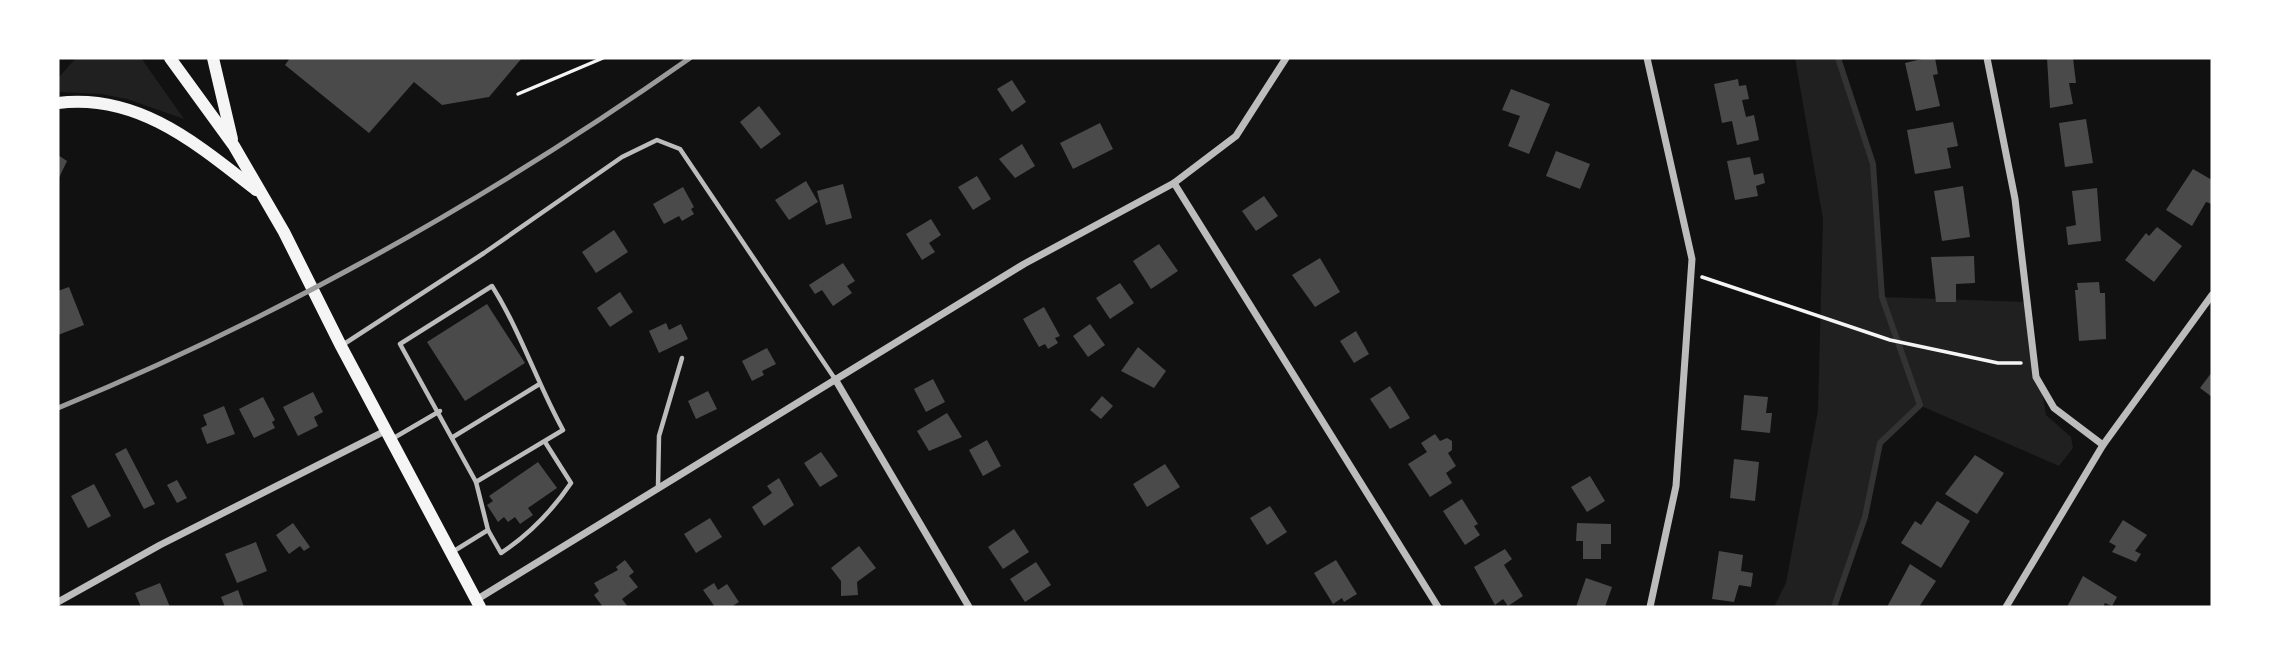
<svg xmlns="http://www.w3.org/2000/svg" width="2270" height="665" font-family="'PT Sans',sans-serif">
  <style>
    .green { fill: #202020 }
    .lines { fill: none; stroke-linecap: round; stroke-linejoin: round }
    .stream { stroke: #333; stroke-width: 6 }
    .building { fill: #4a4a4a }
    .path { stroke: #f5f5f5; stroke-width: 3.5 }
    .service { stroke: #bcbcbc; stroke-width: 4.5 }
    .minor { stroke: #bcbcbc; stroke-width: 7 }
    .primary { stroke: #f5f5f5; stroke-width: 12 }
    .rail { stroke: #9a9a9a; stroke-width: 5 }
  </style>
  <rect width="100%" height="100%" fill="#111"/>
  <g class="green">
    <path d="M 76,58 L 141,58 L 184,119 L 127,99 L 101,94 L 58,92 L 58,78 Z"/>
    <path d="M 1795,58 L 1838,58 L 1873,164 L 1882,297 L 2026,302 L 2046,415 L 2071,437 L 2073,448 L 2059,466 L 1919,405 L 1880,443 L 1865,517 L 1832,607 L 1774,607 L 1786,583 L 1818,410 L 1823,219 Z"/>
  </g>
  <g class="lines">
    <path class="stream" d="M 1834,607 L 1865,517 L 1880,443 L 1920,405 L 1882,297 L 1873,164 L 1838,58"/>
  </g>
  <g class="building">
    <path d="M 290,58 L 522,58 L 489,97 L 442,105 L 414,82 L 369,133 L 285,65 Z"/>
    <path d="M 1926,58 L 1935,58 L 1938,74 L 1933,75 L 1940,106 L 1916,111 L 1905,63 Z"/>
    <path d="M 2047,58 L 2073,58 L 2076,83 L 2069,83 L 2073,104 L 2050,108 Z"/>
    <path d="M 1738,79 L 1739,86 L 1746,85 L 1749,99 L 1742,100 L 1746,117 L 1754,115 L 1759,140 L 1737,145 L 1732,121 L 1722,123 L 1714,84 Z"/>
    <path d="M 1012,80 L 1026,102 L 1012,112 L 997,89 Z"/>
    <path d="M 1511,89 L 1550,104 L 1529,154 L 1508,146 L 1520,116 L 1502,110 Z"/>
    <path d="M 759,106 L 781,134 L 761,149 L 740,122 Z"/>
    <path d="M 2086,119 L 2093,163 L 2065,167 L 2059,123 Z"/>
    <path d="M 1953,122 L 1958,146 L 1947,148 L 1951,168 L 1915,174 L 1907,130 Z"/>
    <path d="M 1100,123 L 1113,149 L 1073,169 L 1060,143 Z"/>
    <path d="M 1022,144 L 1035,166 L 1015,178 L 999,159 Z"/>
    <path d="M 1556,151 L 1590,164 L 1580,189 L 1546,176 Z"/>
    <path d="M 58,155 L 67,161 L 58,180 Z"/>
    <path d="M 1750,157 L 1754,175 L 1763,173 L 1765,183 L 1756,186 L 1758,196 L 1735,200 L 1727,161 Z"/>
    <path d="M 2193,169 L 2212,180 L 2212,204 L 2206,202 L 2192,226 L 2166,210 Z"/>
    <path d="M 977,176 L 991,199 L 973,210 L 958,187 Z"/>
    <path d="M 806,181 L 818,202 L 789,220 L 775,200 Z"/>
    <path d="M 843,184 L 852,218 L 826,225 L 817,191 Z"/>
    <path d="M 1963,186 L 1970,237 L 1942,241 L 1934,191 Z"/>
    <path d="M 683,187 L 694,207 L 691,209 L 694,214 L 682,221 L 679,216 L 664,224 L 653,204 Z"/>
    <path d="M 2097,188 L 2101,241 L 2068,245 L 2066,227 L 2076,225 L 2072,191 Z"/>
    <path d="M 1264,196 L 1278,216 L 1256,231 L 1242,211 Z"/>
    <path d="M 931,219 L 941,235 L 929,243 L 935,252 L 922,260 L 906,234 Z"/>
    <path d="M 2157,227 L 2182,246 L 2154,282 L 2125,260 L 2146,233 L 2149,236 Z"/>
    <path d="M 614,230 L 628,252 L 596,273 L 582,252 Z"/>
    <path d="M 1159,244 L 1178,271 L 1151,289 L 1133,261 Z"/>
    <path d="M 1974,256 L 1975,283 L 1956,284 L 1956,302 L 1936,302 L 1931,257 Z"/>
    <path d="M 1320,258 L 1340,292 L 1315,307 L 1292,275 Z"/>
    <path d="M 843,263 L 855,281 L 847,286 L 852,293 L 833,306 L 822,290 L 815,294 L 809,285 Z"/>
    <path d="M 2099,282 L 2100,293 L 2105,293 L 2106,339 L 2079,341 L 2075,290 L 2078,290 L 2077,283 Z"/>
    <path d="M 1120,283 L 1134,303 L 1110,319 L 1096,298 Z"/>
    <path d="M 69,287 L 84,325 L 58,335 L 58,291 Z"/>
    <path d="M 620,292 L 633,312 L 610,327 L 597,308 Z"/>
    <path d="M 487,304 L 525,363 L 465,401 L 427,342 Z"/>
    <path d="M 1044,307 L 1060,336 L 1055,338 L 1058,343 L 1048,349 L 1045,344 L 1039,347 L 1023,319 Z"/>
    <path d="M 666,323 L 669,330 L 681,324 L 688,339 L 659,353 L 649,331 Z"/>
    <path d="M 1090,324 L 1105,345 L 1088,357 L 1073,336 Z"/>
    <path d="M 1356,331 L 1369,354 L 1354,363 L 1340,341 Z"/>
    <path d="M 1138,347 L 1166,371 L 1154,388 L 1121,371 Z"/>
    <path d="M 767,348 L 776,364 L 762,371 L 764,375 L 752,381 L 742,361 Z"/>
    <path d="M 2212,372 L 2212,397 L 2200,388 Z"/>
    <path d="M 933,379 L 945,402 L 926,412 L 914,389 Z"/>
    <path d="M 1390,386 L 1410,418 L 1390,429 L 1370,399 Z"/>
    <path d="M 708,391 L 717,409 L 696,419 L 688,401 Z"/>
    <path d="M 313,392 L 323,412 L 314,417 L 318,426 L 298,436 L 283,407 Z"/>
    <path d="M 1744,395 L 1768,397 L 1766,413 L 1772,413 L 1770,433 L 1741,430 Z"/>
    <path d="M 1102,396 L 1113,406 L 1101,419 L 1090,410 Z"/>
    <path d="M 263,397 L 275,420 L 272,422 L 275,428 L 254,438 L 239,409 Z"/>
    <path d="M 224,406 L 235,434 L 207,444 L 201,428 L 207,425 L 203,415 Z"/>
    <path d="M 947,413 L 962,437 L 929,451 L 917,431 Z"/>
    <path d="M 1435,434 L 1440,441 L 1447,438 L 1452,441 L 1452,450 L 1448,453 L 1456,466 L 1446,473 L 1452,483 L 1430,497 L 1408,464 L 1427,452 L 1421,443 Z"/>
    <path d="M 987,440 L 1001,466 L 983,476 L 969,450 Z"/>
    <path d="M 126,448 L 155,504 L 144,509 L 115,454 Z"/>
    <path d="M 821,452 L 838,476 L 820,487 L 804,463 Z"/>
    <path d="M 1975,455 L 2004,473 L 1977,514 L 1945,494 Z"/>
    <path d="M 1734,459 L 1759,462 L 1755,501 L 1730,498 Z"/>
    <path d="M 538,462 L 557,488 L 528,508 L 533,515 L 520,524 L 515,517 L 508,522 L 504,517 L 498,522 L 487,505 L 493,501 L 489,496 Z"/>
    <path d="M 1165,464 L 1180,487 L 1147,507 L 1133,484 Z"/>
    <path d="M 1590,476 L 1605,501 L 1587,512 L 1571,487 Z"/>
    <path d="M 779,478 L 794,505 L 764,526 L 752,507 L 772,493 L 767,486 Z"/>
    <path d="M 177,480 L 187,498 L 177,503 L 167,485 Z"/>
    <path d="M 94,484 L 111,516 L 88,528 L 71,496 Z"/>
    <path d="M 1462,499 L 1478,524 L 1474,526 L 1480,535 L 1465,545 L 1443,511 Z"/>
    <path d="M 1937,501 L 1970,521 L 1941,568 L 1901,543 L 1915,521 L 1921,525 Z"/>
    <path d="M 1270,506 L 1287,532 L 1267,545 L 1250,518 Z"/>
    <path d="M 710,518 L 722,537 L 696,553 L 684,534 Z"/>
    <path d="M 2123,520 L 2147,535 L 2135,551 L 2141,554 L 2136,562 L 2112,552 L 2116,546 L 2109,542 Z"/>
    <path d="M 293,523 L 310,547 L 304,551 L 300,546 L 289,554 L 276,535 Z"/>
    <path d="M 1577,523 L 1611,524 L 1611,544 L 1601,544 L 1601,559 L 1583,559 L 1583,541 L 1576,541 Z"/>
    <path d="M 1014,529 L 1029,552 L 1003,569 L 988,547 Z"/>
    <path d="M 256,542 L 267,571 L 237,583 L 225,554 Z"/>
    <path d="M 859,546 L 876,568 L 857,582 L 858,595 L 841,596 L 841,581 L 831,568 Z"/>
    <path d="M 1505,549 L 1512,559 L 1504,565 L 1523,596 L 1508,606 L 1503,599 L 1495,605 L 1474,567 Z"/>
    <path d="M 1719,551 L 1743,555 L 1741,571 L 1753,573 L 1751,587 L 1739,585 L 1734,602 L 1712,599 Z"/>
    <path d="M 625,560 L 634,572 L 629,576 L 638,587 L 622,599 L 628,607 L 603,607 L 594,595 L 599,591 L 594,583 L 618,570 L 616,567 Z"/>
    <path d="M 1336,560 L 1357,594 L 1344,602 L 1342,598 L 1333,604 L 1314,573 Z"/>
    <path d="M 1036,562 L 1051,585 L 1025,602 L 1010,579 Z"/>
    <path d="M 1910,564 L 1936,581 L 1919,607 L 1887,607 Z"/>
    <path d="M 2083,576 L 2117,597 L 2112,606 L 2105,603 L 2103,607 L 2067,607 Z"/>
    <path d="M 1586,578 L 1612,587 L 1605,607 L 1576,607 Z"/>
    <path d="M 160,583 L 170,607 L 141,607 L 135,593 Z"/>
    <path d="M 714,583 L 718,590 L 727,584 L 739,602 L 731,607 L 715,607 L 703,590 Z"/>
    <path d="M 238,590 L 244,607 L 225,607 L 221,597 Z"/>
  </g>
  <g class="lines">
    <g class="path">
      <path d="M 518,94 L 603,58"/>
      <path d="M 1702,277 L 1890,340 L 1998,363 L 2021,363"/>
    </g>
    <g class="service">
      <path d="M 492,286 C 521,332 537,383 563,430 L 476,482 L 400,344 Z"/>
      <path d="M 341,346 L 484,253 L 622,157 L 657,140 L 680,149 L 835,379"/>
      <path d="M 453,437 L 538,385"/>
      <path d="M 392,439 L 440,411"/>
      <path d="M 476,482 L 488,530"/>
      <path d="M 658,487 L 659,436 L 682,358"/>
      <path d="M 454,551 L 488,530 L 501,553 C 530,534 552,511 571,483 L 545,442"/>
    </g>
    <g class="minor">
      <path d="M 1647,58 L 1692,259 L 1676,486 L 1650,607"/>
      <path d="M 1987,58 L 2015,199 L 2036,377 L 2054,408 L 2103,445"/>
      <path d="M 1174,183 L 1438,607"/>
      <path d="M 835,379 L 969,607"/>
      <path d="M 476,600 L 1024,264 L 1174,183 L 1236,136 L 1286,58"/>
      <path d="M 58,602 L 160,545 L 387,430"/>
      <path d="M 2006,607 L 2103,445 L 2212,295"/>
    </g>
    <g class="primary">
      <path d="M 170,58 L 234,146 L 284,232 L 341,346 L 480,607"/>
      <path d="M 213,58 L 232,139"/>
      <path d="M 58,103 C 138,93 197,144 256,190"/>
    </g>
    <path class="rail" d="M 58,408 C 282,316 492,197 690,58"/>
  </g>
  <rect width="2270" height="665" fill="none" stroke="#ffffff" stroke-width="119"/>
</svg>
